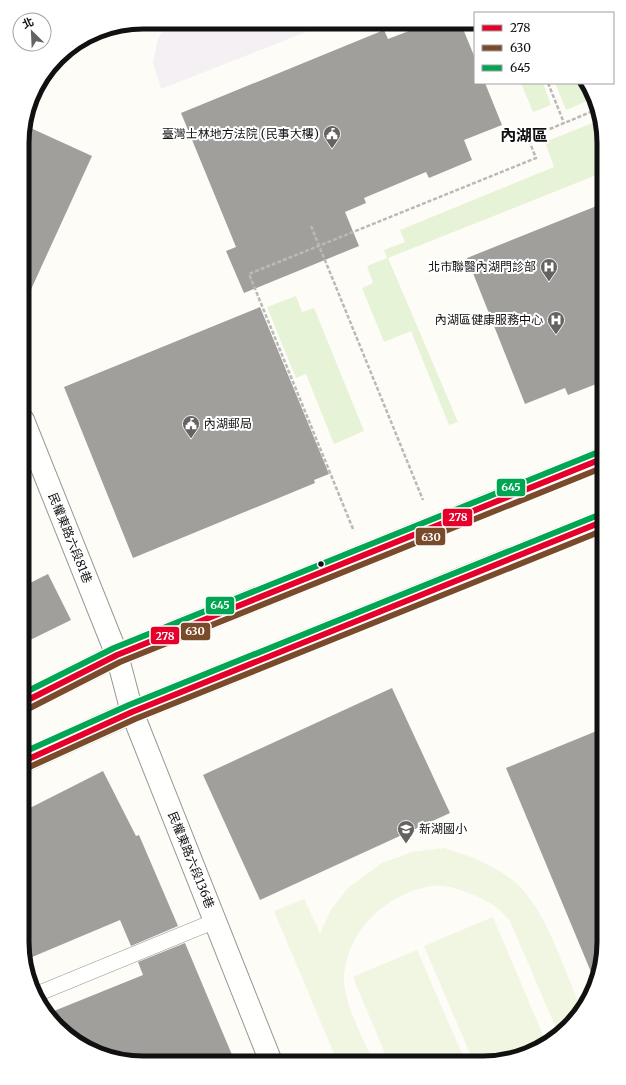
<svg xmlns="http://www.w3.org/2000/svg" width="626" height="1085" font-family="Merriweather,'Noto Sans TC',serif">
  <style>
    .industrial { fill: #f5f0f3 }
    .green { fill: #e7f3d7 }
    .pitch { fill: #f0f6e1 }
    .building { fill: #a19f9c }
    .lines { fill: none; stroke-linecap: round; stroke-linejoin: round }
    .lane-casing { stroke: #979795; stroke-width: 16 }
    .street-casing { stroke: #979795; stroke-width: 24 }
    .secondary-casing { stroke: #8e8d8b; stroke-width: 24 }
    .path { stroke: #b9b9b8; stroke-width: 2.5; stroke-dasharray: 4 2; stroke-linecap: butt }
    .lane { stroke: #fffffe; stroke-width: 15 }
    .street { stroke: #fffffe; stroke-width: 22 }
    .secondary { stroke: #f6f4eb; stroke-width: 22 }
    .bus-1-casing { stroke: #fff; stroke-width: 9 }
    .bus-2-casing { stroke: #fff; stroke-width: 9 }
    .bus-3-casing { stroke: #fff; stroke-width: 9 }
    .bus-1 { stroke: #e4002b; stroke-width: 6 }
    .bus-2 { stroke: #7a4b2a; stroke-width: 6 }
    .bus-3 { stroke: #00a651; stroke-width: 6 }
    .bus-dot { fill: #111; stroke: #fff; stroke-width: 1.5 }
    .labels { text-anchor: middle; stroke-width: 4; stroke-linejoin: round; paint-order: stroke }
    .poi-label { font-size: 12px; fill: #111; stroke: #fff; text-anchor: end }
    .street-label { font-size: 12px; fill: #111; stroke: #fff }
    .district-label { font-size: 16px; font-weight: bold; fill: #111; stroke: #fff }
    .rim { fill: none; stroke: #111; stroke-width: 5 }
    .line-badge { stroke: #fff; stroke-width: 1.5 }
    .badge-label { font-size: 11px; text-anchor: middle; font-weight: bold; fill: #fff }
  </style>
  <rect width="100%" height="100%" fill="#fdfcf7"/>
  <path class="industrial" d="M 169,22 L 329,23 L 161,89 L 153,62 L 158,39 Z"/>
  <g class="green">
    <path d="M 521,83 L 543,83 L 551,105 L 533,112 Z"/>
    <path d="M 555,83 L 584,83 L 594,98 L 566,110 Z"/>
    <path d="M 600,120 L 604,143 L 604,172 L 388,258 L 458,422 L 449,425 L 411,331 L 384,342 L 362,288 L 373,283 L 367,266 L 387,258 L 384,250 L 405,242 L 400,230 L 554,167 L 545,142 Z"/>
    <path d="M 296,296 L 302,312 L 314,308 L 364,431 L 334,444 L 306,374 L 296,378 L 267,307 Z"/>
  </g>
  <g class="pitch">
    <path d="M 444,848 C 470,856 497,866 517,884 C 546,910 566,974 582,1011 L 579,1016 L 559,1035 L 510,921 C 505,916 501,910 495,906 C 480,897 450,883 432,886 C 386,893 345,932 344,980 C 344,1003 364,1041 374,1063 L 338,1063 L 274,911 L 304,899 L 320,933 L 331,910 L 348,888 L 382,863 L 412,852 Z"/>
    <path d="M 493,917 L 547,1045 L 522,1057 L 474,1063 L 424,946 Z"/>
    <path d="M 417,950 L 466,1063 L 389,1063 L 353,977 Z"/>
  </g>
  <g class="building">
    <path d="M 427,24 L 461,24 L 475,58 L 475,83 L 485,83 L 502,125 L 464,140 L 472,160 L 429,178 L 426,172 L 364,198 L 366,203 L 345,212 L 359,246 L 244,293 L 226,251 L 236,247 L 181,113 L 384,30 L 388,39 Z"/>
    <path d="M 24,125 L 92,156 L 23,307 L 23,127 Z"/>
    <path d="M 604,203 L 604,381 L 568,395 L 565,388 L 525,404 L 467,258 Z"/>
    <path d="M 260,307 L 329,474 L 314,480 L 315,483 L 133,558 L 64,387 Z"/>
    <path d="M 48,574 L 71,620 L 22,644 L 22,587 Z"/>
    <path d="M 392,688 L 450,813 L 260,900 L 203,775 Z"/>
    <path d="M 604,728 L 604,951 L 596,984 L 506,768 Z"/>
    <path d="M 103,771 L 136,836 L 139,835 L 178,926 L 131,946 L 120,920 L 25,960 L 22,942 L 22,812 Z"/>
    <path d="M 185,943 L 235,1062 L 127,1062 L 96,1054 L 63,1033 L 49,1013 L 143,975 L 138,962 Z"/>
  </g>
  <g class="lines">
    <defs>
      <path id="lane" d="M 37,994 L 215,921"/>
      <path id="street" d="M 23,420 L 117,655 L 132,712 L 271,1062"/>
      <g id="secondary">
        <path d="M 22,703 L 117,655 L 604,458"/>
        <path d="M 22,762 L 132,712 L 604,521"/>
      </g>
    </defs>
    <use href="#lane" class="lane-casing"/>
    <use href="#street" class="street-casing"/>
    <use href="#secondary" class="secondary-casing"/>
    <g class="path">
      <path d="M 49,71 L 49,70"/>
      <path d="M 548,83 L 564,123"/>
      <path d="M 311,226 L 423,500"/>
      <path d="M 353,529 L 249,274 L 536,158 L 528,138 L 598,109"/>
    </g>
    <use href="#lane" class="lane"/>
    <use href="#street" class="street"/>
    <use href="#secondary" class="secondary"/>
    <defs>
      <g id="bus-1">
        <path d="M 22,703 L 117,655 L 604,458"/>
        <path d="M 22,762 L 132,712 L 604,521"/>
      </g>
      <g id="bus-2">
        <path d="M 26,710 L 120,662 L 604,467"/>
        <path d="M 25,769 L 135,719 L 604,530"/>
      </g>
      <g id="bus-3">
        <path d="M 22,694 L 114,648 L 601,451"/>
        <path d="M 22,753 L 129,705 L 601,514"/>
      </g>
    </defs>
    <use href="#bus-1" class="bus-1-casing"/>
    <use href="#bus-2" class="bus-2-casing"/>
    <use href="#bus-3" class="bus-3-casing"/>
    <use href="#bus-1" class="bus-1"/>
    <use href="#bus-2" class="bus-2"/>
    <use href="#bus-3" class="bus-3"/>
  </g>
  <defs>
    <symbol id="civic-pin" viewBox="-11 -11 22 30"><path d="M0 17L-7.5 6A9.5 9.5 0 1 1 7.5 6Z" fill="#646362" stroke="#fff"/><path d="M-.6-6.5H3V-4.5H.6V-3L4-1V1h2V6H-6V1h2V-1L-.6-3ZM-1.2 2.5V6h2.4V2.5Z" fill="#fff"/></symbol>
    <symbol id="hospital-pin" viewBox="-11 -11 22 30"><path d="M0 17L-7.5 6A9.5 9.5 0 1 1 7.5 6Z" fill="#646362" stroke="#fff"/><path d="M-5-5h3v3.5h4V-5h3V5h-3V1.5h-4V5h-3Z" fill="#fff"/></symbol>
    <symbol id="school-pin" viewBox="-11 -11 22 30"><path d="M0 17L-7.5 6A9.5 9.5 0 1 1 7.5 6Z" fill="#646362" stroke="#fff"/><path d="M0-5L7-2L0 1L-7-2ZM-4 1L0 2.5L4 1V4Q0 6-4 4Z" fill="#fff"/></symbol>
  </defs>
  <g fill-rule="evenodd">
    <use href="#civic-pin" x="322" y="124" width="20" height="27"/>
    <use href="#hospital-pin" x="539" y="257" width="20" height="27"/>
    <use href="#hospital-pin" x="546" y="310" width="20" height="27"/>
    <use href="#civic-pin" x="181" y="414" width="20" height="27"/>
    <use href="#school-pin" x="396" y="819" width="20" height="27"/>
  </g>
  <circle class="bus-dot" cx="321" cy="564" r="3.5"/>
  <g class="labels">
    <g class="poi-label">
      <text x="319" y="138">臺灣士林地方法院 (民事大樓)</text>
      <text x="536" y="271">北市聯醫內湖門診部</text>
      <text x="543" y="324">內湖區健康服務中心</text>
      <text x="204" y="428" text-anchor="start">內湖郵局</text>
      <text x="419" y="833" text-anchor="start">新湖國小</text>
    </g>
    <g class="street-label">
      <text transform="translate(70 538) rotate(68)" y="4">民權東路六段81巷</text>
      <text transform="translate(191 860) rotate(68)" y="4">民權東路六段136巷</text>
    </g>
    <g class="district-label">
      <text x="524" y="141">內湖區</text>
    </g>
  </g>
  <path d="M0 0H626V1085H0ZM143 29H483A114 114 0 0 1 597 143V942A114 114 0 0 1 483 1056H143A114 114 0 0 1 29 942V143A114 114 0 0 1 143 29Z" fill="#fff" fill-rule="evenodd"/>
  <path class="rim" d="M143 29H483A114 114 0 0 1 597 143V942A114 114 0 0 1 483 1056H143A114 114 0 0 1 29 942V143A114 114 0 0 1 143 29Z"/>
  <g class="line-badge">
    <rect x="496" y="478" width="30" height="19" rx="4" fill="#00a651"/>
    <rect x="442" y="508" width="31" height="19" rx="4" fill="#e4002b"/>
    <rect x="415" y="527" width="31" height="19" rx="4" fill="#7a4b2a"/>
    <rect x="205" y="596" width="30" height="19" rx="4" fill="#00a651"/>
    <rect x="180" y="622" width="31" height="19" rx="4" fill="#7a4b2a"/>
    <rect x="150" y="626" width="30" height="19" rx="4" fill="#e4002b"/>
  </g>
  <g class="badge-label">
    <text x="511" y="491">645</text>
    <text x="458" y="521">278</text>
    <text x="431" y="541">630</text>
    <text x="220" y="609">645</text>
    <text x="195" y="635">630</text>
    <text x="165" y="640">278</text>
  </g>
  <rect x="474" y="12" width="140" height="72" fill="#ffffff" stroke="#a0a0a0"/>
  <rect x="482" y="25" width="20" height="6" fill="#e4002b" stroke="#a0a0a0"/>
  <text x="510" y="32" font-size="12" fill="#111111">278</text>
  <rect x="482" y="45" width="20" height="6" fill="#7a4b2a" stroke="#a0a0a0"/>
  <text x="510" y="52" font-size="12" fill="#111111">630</text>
  <rect x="482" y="65" width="20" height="6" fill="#00a651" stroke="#a0a0a0"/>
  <text x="510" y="72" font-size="12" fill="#111111">645</text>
  <g transform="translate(32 32) rotate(336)"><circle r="19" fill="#ffffff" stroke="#a0a0a0"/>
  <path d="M0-3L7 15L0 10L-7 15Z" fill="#646362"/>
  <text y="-6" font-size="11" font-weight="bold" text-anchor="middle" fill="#111111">北</text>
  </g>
</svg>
